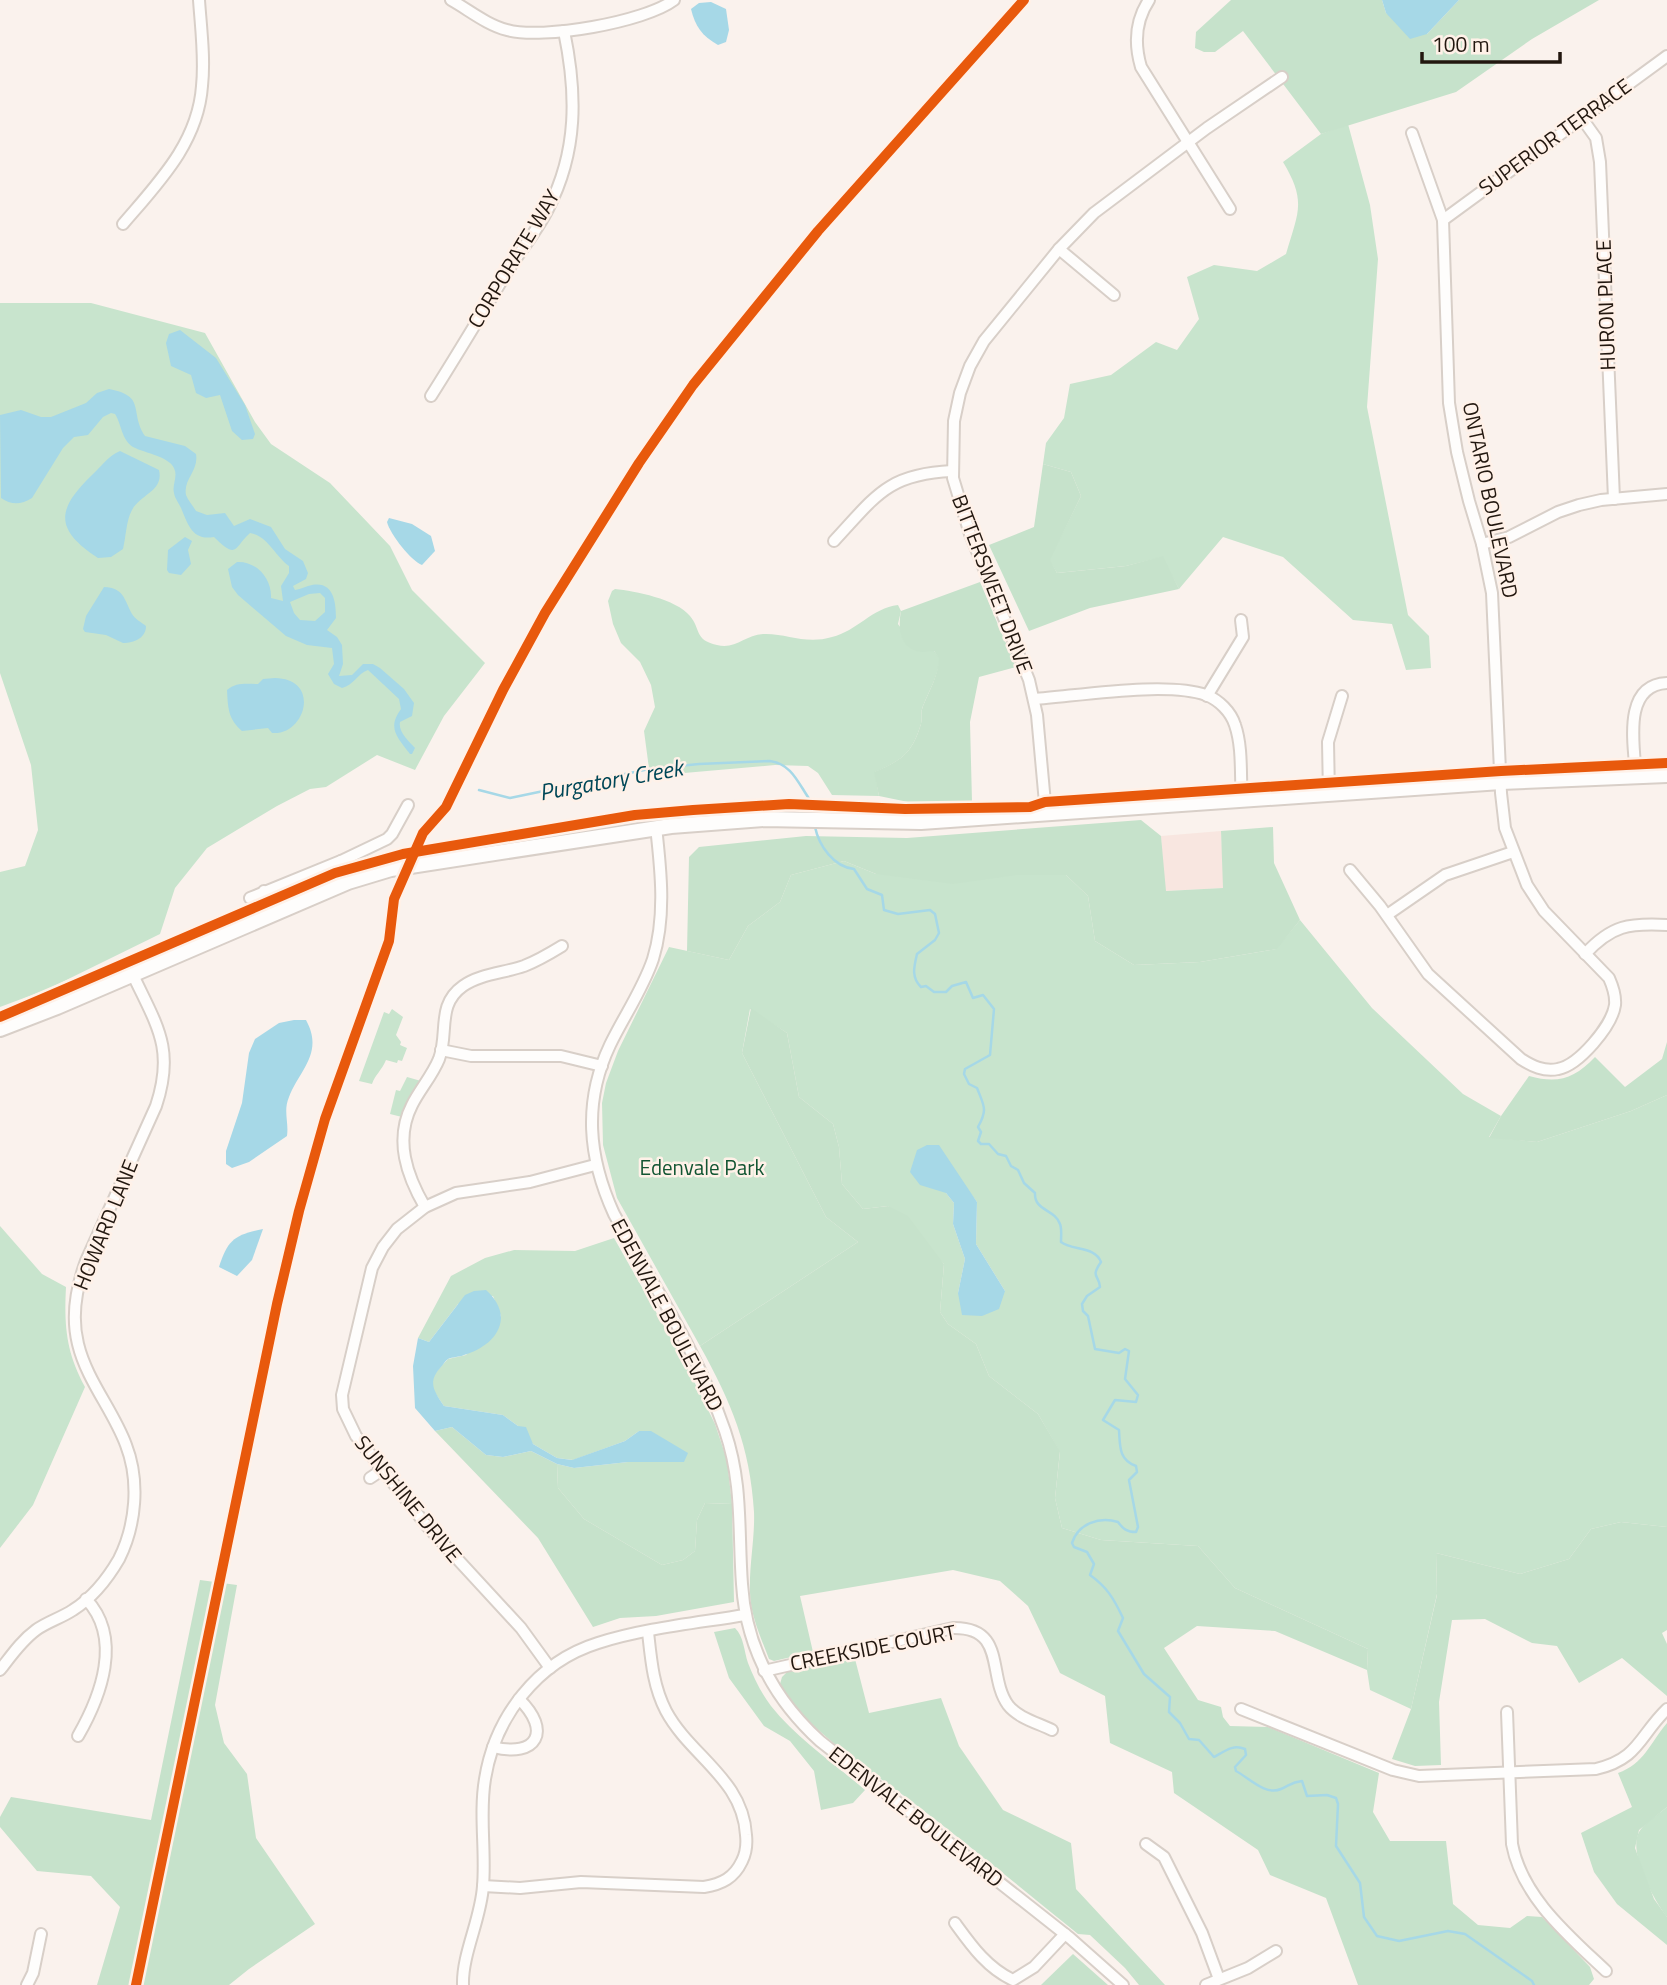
<svg xmlns="http://www.w3.org/2000/svg" width="1667" height="1985" font-family="'Titillium Web',sans-serif">
  <style>
    .industrial { fill: #f8e6e0 }
    .green { fill: #c8e4cd; fill-rule: evenodd }
    .forest { fill: #c6e2cb }
    .water { fill: #a6d8e7; fill-rule: evenodd }
    .lines { fill: none; stroke-linecap: round; stroke-linejoin: round }
    .stream { stroke: #a6d8e7; stroke-width: 2.5 }
    .minor-casing { stroke: #d8cfc8; stroke-width: 14 }
    .major-casing { stroke: #d8cfc8; stroke-width: 18 }
    .minor { stroke: #fefdfc; stroke-width: 10 }
    .major { stroke: #fefdfc; stroke-width: 14 }
    .cycleway-casing { stroke: #fff1e8; stroke-width: 15 }
    .cycleway { stroke: #e8590c; stroke-width: 10 }
    .labels { text-anchor: middle; stroke-width: 5; stroke-linejoin: round; paint-order: stroke }
    .street-label { font-size: 21px; fill: #22170f; stroke: #fff1e8 }
    .park-label { font-size: 21px; fill: #125532; stroke: #fff1e8 }
    .water-label { font-size: 23px; font-style: italic; fill: #004757; stroke: #fff1e8 }
  </style>
  <rect width="100%" height="100%" fill="#faf2ed"/>
  <path class="industrial" d="M 1221,831 L 1224,888 L 1165,891 L 1161,836 Z"/>
  <g class="green">
    <path d="M 1348,124 L 1370,205 L 1378,259 L 1367,407 L 1408,615 L 1429,636 L 1431,668 L 1406,670 L 1392,624 L 1353,620 L 1283,557 L 1223,537 L 1179,589 L 1162,557 L 1126,566 L 1057,573 L 1049,560 L 1081,496 L 1071,472 L 1043,464 L 1046,443 L 1064,418 L 1070,384 L 1111,375 L 1156,342 L 1177,350 L 1199,319 L 1187,277 L 1214,265 L 1257,271 L 1286,254 C 1298,212 1307,202 1283,162 L 1321,134 Z"/>
    <path d="M 0,303 L 91,303 L 205,333 L 255,422 L 271,444 L 330,483 L 390,546 L 412,590 L 485,663 L 444,716 L 415,770 L 377,755 L 326,787 L 310,789 L 277,806 L 207,848 L 175,888 L 160,934 L 48,989 L 0,1007 L 0,872 L 25,866 L 38,830 L 31,765 L 0,673 Z"/>
    <path d="M 615,589 C 635,591 676,599 690,616 C 701,629 694,640 717,645 C 735,650 745,635 763,634 C 787,633 805,645 832,637 C 857,631 872,608 898,605 L 901,611 L 898,624 L 917,651 L 934,651 L 940,658 C 938,676 930,689 923,706 C 920,712 923,720 920,727 C 911,755 900,761 875,772 L 879,796 L 832,795 L 818,773 L 808,766 L 775,765 L 650,776 L 644,731 L 655,707 L 651,685 L 640,662 L 621,643 L 613,624 L 608,601 L 612,591 Z"/>
    <path d="M 844,861 L 876,874 L 1066,875 L 1088,896 L 1095,941 L 1134,965 L 1200,962 L 1276,949 L 1300,920 L 1372,1008 L 1463,1094 L 1501,1116 L 1489,1137 L 1537,1142 L 1631,1111 L 1667,1095 L 1667,1527 L 1621,1522 L 1591,1529 L 1569,1559 L 1520,1574 L 1436,1553 L 1437,1594 L 1411,1709 L 1370,1690 L 1367,1670 L 1368,1649 L 1235,1588 L 1198,1546 L 1101,1540 L 1062,1528 L 1055,1498 L 1060,1452 L 1038,1414 L 989,1376 L 976,1344 L 948,1324 L 940,1312 L 944,1264 L 888,1206 L 863,1209 L 842,1184 L 839,1147 L 833,1124 L 799,1097 L 787,1033 L 750,1009 L 742,1053 L 826,1217 L 858,1242 L 700,1346 L 617,1198 L 603,1145 L 602,1103 L 606,1083 L 618,1051 L 669,947 L 729,960 L 748,926 L 780,902 L 791,875 ZM 962,1182 L 977,1202 L 976,1244 L 1005,1291 L 958,1293 L 965,1259 L 953,1224 L 954,1203 L 946,1193 Z"/>
    <path d="M 392,1009 L 403,1017 L 396,1035 L 401,1042 L 400,1045 L 407,1048 L 402,1061 L 398,1060 L 397,1063 L 386,1060 C 382,1070 375,1075 372,1084 L 359,1081 L 384,1012 L 389,1014 Z"/>
    <path d="M 407,1077 L 421,1081 L 402,1117 L 390,1114 L 396,1090 L 400,1091 Z"/>
    <path d="M 0,1226 L 42,1274 L 66,1287 C 64,1326 66,1352 85,1387 L 33,1505 L 0,1548 Z"/>
    <path d="M 614,1238 L 686,1365 L 715,1424 L 727,1460 L 732,1504 L 705,1503 L 697,1520 L 695,1551 L 683,1560 L 662,1565 L 584,1519 L 558,1488 L 557,1464 L 574,1468 L 628,1462 L 639,1431 L 625,1441 L 573,1460 L 557,1458 L 533,1444 L 518,1426 L 503,1415 L 444,1406 L 433,1390 L 432,1381 L 435,1373 L 448,1359 L 466,1355 L 501,1316 L 493,1296 L 458,1304 L 429,1342 L 418,1338 L 451,1276 L 485,1258 L 514,1250 L 575,1251 Z"/>
    <path d="M 1667,1807 L 1667,1917 C 1654,1900 1625,1848 1641,1829 C 1647,1821 1659,1814 1667,1807 Z"/>
  </g>
  <g class="forest">
    <path d="M 1231,0 L 1382,0 L 1386,13 L 1427,34 L 1459,0 L 1599,0 L 1532,39 L 1456,92 L 1321,134 L 1243,31 L 1215,52 L 1204,52 L 1195,48 L 1196,32 Z"/>
    <path d="M 1043,464 L 1071,472 L 1081,496 L 1050,560 L 1057,573 L 1126,566 L 1163,556 L 1179,589 L 1090,608 L 1029,631 L 989,545 L 1034,527 Z"/>
    <path d="M 980,582 L 1016,667 L 979,677 L 970,722 L 972,802 L 913,803 L 879,796 L 874,772 C 900,761 911,755 920,727 C 923,720 920,713 923,706 C 930,689 938,676 939,658 L 934,651 C 929,651 921,653 916,651 C 899,645 898,626 901,611 Z"/>
    <path d="M 1141,820 L 1161,836 L 1166,891 L 1223,888 L 1221,831 L 1273,827 L 1274,863 L 1300,920 L 1277,949 L 1200,962 L 1134,965 L 1095,941 L 1088,896 L 1066,875 L 1017,875 L 953,884 L 876,874 L 844,861 L 791,875 L 780,902 L 748,926 L 729,960 L 687,951 L 689,857 L 699,847 L 806,836 L 907,838 Z"/>
    <path d="M 751,1008 L 787,1033 L 799,1097 L 833,1124 L 839,1147 L 842,1184 L 863,1209 L 888,1206 L 908,1216 L 944,1264 L 940,1312 L 948,1324 L 976,1344 L 989,1376 L 1038,1414 L 1060,1451 L 1055,1498 L 1062,1528 L 1101,1540 L 1198,1546 L 1235,1588 L 1368,1649 L 1367,1670 L 1275,1631 L 1197,1626 L 1164,1648 L 1198,1700 L 1221,1707 L 1223,1717 L 1230,1726 L 1268,1727 L 1379,1773 L 1373,1812 L 1390,1841 L 1446,1841 L 1453,1904 L 1478,1925 L 1510,1928 L 1527,1916 L 1542,1917 L 1590,1967 L 1594,1979 L 1589,1985 L 1358,1985 L 1326,1898 L 1270,1875 L 1258,1850 L 1174,1793 L 1172,1772 L 1110,1743 L 1105,1696 L 1060,1673 L 1028,1606 L 1000,1581 L 953,1570 L 800,1596 L 813,1652 L 774,1661 L 769,1659 C 761,1638 750,1614 750,1592 C 749,1565 755,1538 754,1512 C 750,1446 731,1402 700,1346 L 858,1242 L 826,1217 L 742,1053 Z"/>
    <path d="M 1667,1042 L 1667,1095 L 1631,1111 L 1537,1142 L 1489,1138 L 1501,1116 L 1529,1076 C 1558,1084 1574,1079 1595,1057 L 1625,1087 L 1662,1059 Z"/>
    <path d="M 452,1427 L 486,1455 L 503,1457 L 531,1451 L 557,1464 L 558,1488 L 584,1519 L 662,1565 L 683,1560 L 695,1551 L 697,1520 L 705,1503 L 732,1504 L 734,1602 L 656,1616 L 620,1618 L 593,1627 L 538,1538 L 435,1431 Z"/>
    <path d="M 1621,1522 L 1667,1527 L 1667,1630 L 1662,1633 L 1667,1644 L 1667,1696 L 1622,1658 L 1579,1683 L 1557,1646 L 1532,1643 L 1485,1619 L 1452,1620 L 1439,1702 L 1441,1765 L 1415,1766 L 1392,1759 L 1411,1709 L 1437,1595 L 1436,1553 L 1520,1574 L 1569,1559 L 1591,1529 Z"/>
    <path d="M 200,1580 L 237,1585 L 215,1705 L 224,1743 L 247,1774 L 256,1838 L 315,1924 L 249,1969 L 229,1985 L 97,1985 L 120,1907 L 91,1876 L 37,1871 L 0,1827 L 0,1817 L 11,1797 L 151,1820 Z"/>
    <path d="M 735,1628 C 744,1637 744,1651 748,1663 C 754,1678 761,1693 771,1706 C 796,1738 834,1763 865,1790 L 853,1803 L 821,1810 L 814,1771 L 790,1741 L 764,1726 L 729,1678 L 714,1632 Z"/>
    <path d="M 855,1659 L 869,1713 L 941,1698 L 959,1746 L 1003,1810 L 1071,1843 L 1076,1889 L 1165,1985 L 1139,1985 L 1125,1968 L 1090,1935 L 1078,1934 C 1024,1890 970,1846 915,1804 C 873,1772 805,1730 780,1684 L 782,1677 L 787,1672 Z"/>
    <path d="M 1667,1723 L 1667,1807 L 1639,1830 L 1635,1848 L 1654,1899 L 1667,1917 L 1667,1945 L 1617,1904 L 1594,1872 L 1581,1833 L 1632,1807 L 1618,1773 C 1644,1764 1650,1743 1667,1723 Z"/>
    <path d="M 1073,1954 L 1108,1985 L 1041,1985 Z"/>
  </g>
  <g class="water">
    <path d="M 1382,0 L 1459,0 L 1427,34 L 1410,39 L 1386,13 Z"/>
    <path d="M 711,2 L 726,9 L 729,30 L 726,42 L 718,45 C 702,36 695,26 691,9 L 699,3 Z"/>
    <path d="M 180,330 L 216,358 L 245,405 L 255,434 L 253,439 L 242,440 L 232,431 L 220,395 L 206,398 L 196,393 L 191,375 L 171,366 L 166,343 L 169,334 Z"/>
    <path d="M 109,389 C 147,396 129,412 145,436 L 185,446 L 196,454 C 199,471 183,479 186,495 C 188,500 193,506 196,511 L 207,515 L 225,513 L 234,526 L 250,519 L 271,527 L 285,549 L 303,561 L 308,573 L 306,579 L 293,586 L 295,590 C 301,589 307,586 312,585 C 334,581 336,603 336,618 L 327,630 L 337,637 L 342,645 L 343,664 L 339,676 L 352,675 L 363,664 L 373,664 L 380,668 L 404,689 L 414,703 L 412,716 L 400,722 C 398,732 409,741 415,748 L 412,754 L 410,754 C 397,737 387,728 401,709 L 399,699 L 368,670 C 357,674 354,685 342,688 L 334,684 L 328,674 L 334,664 L 332,648 L 307,645 L 286,636 L 238,595 L 232,587 L 228,569 L 237,562 C 257,561 272,579 271,598 L 283,601 L 281,586 L 289,573 L 289,566 C 275,556 268,536 250,533 C 234,547 238,561 214,537 C 192,541 188,524 181,508 C 179,503 175,499 174,493 C 172,486 177,478 175,471 C 173,457 144,453 133,447 C 121,439 122,425 115,414 L 111,413 L 103,417 L 88,435 L 74,437 L 63,448 L 32,498 C 21,505 11,505 1,498 L 0,415 L 21,410 L 41,417 L 51,417 L 86,403 L 97,393 ZM 320,593 L 325,598 L 325,612 L 315,621 L 300,620 L 294,613 L 290,602 L 309,594 Z"/>
    <path d="M 120,451 L 159,470 C 164,491 141,494 132,510 C 126,521 126,537 123,549 L 111,557 L 98,558 C 56,530 55,511 91,476 C 100,468 109,455 120,451 Z"/>
    <path d="M 389,518 L 412,524 L 431,536 L 435,551 L 422,565 C 411,561 390,534 387,522 Z"/>
    <path d="M 185,537 L 192,541 L 188,550 L 191,564 L 181,575 L 169,573 L 167,570 L 168,550 Z"/>
    <path d="M 104,587 C 124,588 124,599 132,614 C 135,619 141,622 146,626 C 146,638 134,643 123,643 L 106,635 L 85,632 L 83,629 L 86,616 Z"/>
    <path d="M 275,678 C 322,679 305,736 272,733 L 268,728 L 242,731 C 228,719 228,708 227,690 C 236,682 247,684 258,684 L 263,679 Z"/>
    <path d="M 294,1020 L 306,1020 C 324,1053 300,1069 289,1097 C 283,1111 289,1122 287,1136 L 249,1162 L 232,1168 L 226,1164 L 226,1151 L 242,1103 L 249,1053 L 255,1039 L 279,1023 Z"/>
    <path d="M 927,1145 L 939,1145 L 977,1202 L 976,1244 L 1005,1291 L 999,1309 L 982,1316 L 962,1315 L 958,1293 L 965,1259 L 953,1224 L 954,1203 L 946,1193 L 920,1185 L 910,1172 L 917,1150 Z"/>
    <path d="M 263,1229 L 252,1260 L 237,1276 L 219,1267 C 228,1239 235,1235 263,1229 Z"/>
    <path d="M 486,1290 C 494,1297 501,1307 501,1318 C 500,1338 481,1350 464,1355 C 460,1357 452,1357 448,1359 C 445,1361 443,1365 441,1367 C 427,1382 434,1391 444,1406 L 503,1415 L 518,1426 L 526,1427 L 533,1444 L 557,1458 L 572,1460 L 625,1441 L 639,1431 L 651,1431 L 688,1453 L 684,1462 L 628,1462 L 574,1468 L 557,1464 L 531,1451 L 503,1457 L 486,1455 L 452,1427 L 435,1431 L 415,1408 L 413,1366 L 418,1338 L 429,1342 L 465,1295 L 474,1291 Z"/>
  </g>
  <g class="lines">
    <g class="stream">
      <path d="M 479,790 L 510,798 L 649,769 L 699,764 L 770,761 C 792,764 798,783 810,800"/>
      <path d="M 815,827 C 819,846 834,867 854,869 L 867,889 L 882,895 L 884,910 L 898,914 L 930,910 L 935,914 L 939,933 L 935,940 L 917,954 C 914,967 911,977 921,987 L 926,986 L 934,992 L 946,992 L 952,986 L 966,982 L 973,998 L 983,995 L 994,1009 L 990,1055 L 965,1069 L 964,1074 L 969,1084 L 977,1088 C 984,1106 988,1109 978,1127 L 981,1132 L 978,1141 L 981,1144 L 989,1144 L 998,1154 L 1006,1156 L 1011,1166 L 1018,1170 L 1024,1183 L 1035,1193 C 1034,1211 1055,1209 1060,1224 C 1062,1229 1061,1236 1061,1242 C 1073,1251 1095,1246 1101,1262 C 1090,1278 1099,1274 1100,1287 L 1087,1296 L 1082,1304 L 1083,1311 L 1088,1316 L 1095,1349 L 1119,1353 L 1125,1349 L 1129,1351 L 1125,1379 L 1138,1395 L 1136,1402 L 1115,1400 L 1103,1420 L 1119,1430 C 1120,1447 1119,1460 1136,1466 L 1137,1472 L 1129,1480 L 1138,1527 L 1136,1532 C 1127,1532 1123,1529 1118,1522 C 1099,1516 1078,1524 1072,1543 L 1074,1547 L 1087,1552 L 1094,1564 L 1090,1575 C 1107,1587 1114,1599 1123,1618 L 1118,1631 L 1144,1674 L 1170,1697 L 1169,1712 L 1180,1723 L 1189,1739 L 1199,1740 L 1214,1757 C 1225,1751 1233,1744 1245,1749 L 1246,1755 L 1235,1767 L 1236,1771 C 1249,1778 1266,1796 1281,1789 C 1290,1785 1292,1782 1302,1781 L 1307,1796 L 1327,1795 L 1336,1798 L 1338,1804 L 1336,1846 L 1360,1883 L 1364,1917 L 1377,1936 L 1399,1941 L 1448,1931 L 1465,1934 L 1532,1981 L 1534,1985"/>
    </g>
    <defs>
      <g id="minor">
        <path d="M 451,0 C 469,10 487,25 507,30 C 542,40 645,22 674,0"/>
        <path d="M 1149,0 C 1135,21 1134,43 1141,67 L 1230,209"/>
        <path d="M 1581,117 L 1596,138 L 1600,162 L 1614,499"/>
        <path d="M 1443,220 L 1667,56"/>
        <path d="M 123,224 C 158,183 198,143 202,86 C 205,58 201,29 199,0"/>
        <path d="M 1059,249 L 1114,295"/>
        <path d="M 431,396 C 457,355 482,313 507,272 C 520,251 537,231 548,209 C 578,151 577,93 564,31"/>
        <path d="M 834,541 C 876,496 887,474 952,471"/>
        <path d="M 1482,544 L 1509,537 L 1558,512 L 1579,505 L 1601,500 L 1667,494"/>
        <path d="M 1207,696 L 1243,637 L 1241,620"/>
        <path d="M 1034,699 C 1077,696 1166,681 1206,695 C 1219,700 1231,712 1235,725 C 1243,748 1240,777 1242,801"/>
        <path d="M 1636,776 C 1634,745 1622,685 1667,683"/>
        <path d="M 1329,795 L 1328,742 L 1342,696"/>
        <path d="M 1046,814 L 1037,715 L 1029,680 L 970,534 L 953,478 L 954,421 L 960,393 L 970,366 L 984,341 L 1059,249 L 1094,213 L 1207,128 L 1282,77"/>
        <path d="M 656,827 C 661,871 666,917 653,959 C 643,989 624,1016 610,1045 C 583,1102 588,1157 614,1214 C 653,1284 699,1355 725,1431 C 743,1484 738,1530 742,1584 C 746,1647 774,1699 820,1741 L 1070,1938 L 1123,1985"/>
        <path d="M 1350,870 L 1380,906 L 1428,974 L 1521,1059 C 1532,1066 1544,1072 1558,1069 C 1579,1065 1612,1026 1615,1005 C 1616,995 1613,987 1609,978 L 1544,911 L 1527,885 L 1505,828 L 1501,793 L 1492,593 L 1482,544 L 1469,501 L 1457,452 L 1449,403 L 1443,220 L 1412,133"/>
        <path d="M 348,882 L 341,861 L 387,839 L 392,834 L 408,805"/>
        <path d="M 264,891 L 273,913"/>
        <path d="M 250,898 L 341,861"/>
        <path d="M 1387,915 L 1445,875 L 1513,852"/>
        <path d="M 1585,954 C 1612,925 1629,923 1667,925"/>
        <path d="M 441,1050 L 471,1056 L 561,1056 L 602,1066"/>
        <path d="M 425,1207 C 407,1176 394,1140 412,1105 C 420,1089 432,1076 439,1059 C 449,1033 436,1005 463,986 C 480,974 504,973 524,966 C 537,961 549,954 562,946"/>
        <path d="M 370,1478 L 382,1470"/>
        <path d="M 550,1668 L 521,1628 L 427,1526 L 356,1436 L 343,1409 L 342,1395 L 372,1268 L 383,1247 L 397,1229 L 425,1207 L 456,1193 L 530,1182 L 595,1165"/>
        <path d="M 0,1670 C 11,1656 21,1641 36,1630 C 47,1622 61,1618 73,1610 C 92,1598 108,1578 119,1559 C 136,1525 140,1481 126,1445 C 113,1410 87,1381 78,1344 C 71,1316 76,1288 86,1261 L 156,1106 C 175,1049 157,1026 133,975"/>
        <path d="M 764,1671 L 953,1628 C 1007,1627 987,1676 1008,1705 C 1018,1718 1038,1723 1052,1730"/>
        <path d="M 1241,1709 L 1393,1770 L 1419,1776 L 1596,1769 C 1639,1759 1639,1736 1667,1709"/>
        <path d="M 1507,1712 L 1512,1844 C 1522,1897 1569,1936 1606,1971"/>
        <path d="M 78,1736 C 101,1696 123,1638 86,1599"/>
        <path d="M 493,1747 C 537,1758 552,1731 519,1699"/>
        <path d="M 1146,1844 L 1164,1857 L 1202,1933 L 1219,1979"/>
        <path d="M 483,1886 L 520,1888 L 581,1882 L 704,1887 C 722,1884 734,1878 742,1861 C 746,1853 747,1844 746,1835 C 743,1779 690,1756 666,1711 C 653,1686 651,1659 648,1632"/>
        <path d="M 955,1923 C 971,1945 987,1968 1013,1980 L 1034,1967 L 1065,1934"/>
        <path d="M 27,1985 L 33,1973 L 41,1934"/>
        <path d="M 463,1985 C 462,1954 481,1919 483,1886 C 486,1851 479,1814 485,1779 C 495,1717 537,1662 598,1643 C 645,1628 697,1623 745,1615"/>
        <path d="M 1206,1985 L 1248,1968 L 1276,1951"/>
      </g>
      <path id="major" d="M 0,1029 L 57,1007 L 348,882 L 391,869 L 671,826 L 764,819 L 921,822 L 1501,782 L 1667,775"/>
    </defs>
    <use href="#minor" class="minor-casing"/>
    <use href="#major" class="major-casing"/>
    <use href="#minor" class="minor"/>
    <use href="#major" class="major"/>
    <defs>
      <g id="cycleway">
        <path d="M 0,1017 L 335,873 L 403,854 L 635,815 L 693,810 L 789,804 L 905,809 L 1030,807 L 1045,802 L 1501,771 L 1667,763"/>
        <path d="M 136,1985 L 277,1304 L 299,1211 L 325,1119 L 389,941 L 394,899 L 423,833 L 446,807 L 503,690 L 545,613 L 639,463 L 693,385 L 818,231 L 1024,0"/>
      </g>
    </defs>
    <use href="#cycleway" class="cycleway-casing"/>
    <use href="#cycleway" class="cycleway"/>
  </g>
  <g class="labels">
    <g class="street-label">
      <text transform="translate(1555 137) rotate(-36)" y="7">SUPERIOR TERRACE</text>
      <text transform="translate(514 259) rotate(-59)" y="7">CORPORATE WAY</text>
      <text transform="translate(1606 305) rotate(-92)" y="7">HURON PLACE</text>
      <text transform="translate(1490 500) rotate(78)" y="7">ONTARIO BOULEVARD</text>
      <text transform="translate(992 584) rotate(69)" y="7">BITTERSWEET DRIVE</text>
      <text transform="translate(106 1225) rotate(-68)" y="7">HOWARD LANE</text>
      <text transform="translate(667 1315) rotate(62)" y="7">EDENVALE BOULEVARD</text>
      <text transform="translate(408 1499) rotate(51)" y="7">SUNSHINE DRIVE</text>
      <text transform="translate(873 1648) rotate(-11)" y="7">CREEKSIDE COURT</text>
      <text transform="translate(916 1817) rotate(38)" y="7">EDENVALE BOULEVARD</text>
    </g>
    <g class="park-label">
      <text x="702" y="1175">Edenvale Park</text>
    </g>
    <g class="water-label">
      <text transform="translate(611 780) rotate(-10)" y="8">Purgatory Creek</text>
    </g>
  </g>
  <path d="M1422 52v10h138v-10" fill="none" stroke="#22170f" stroke-width="3.5"/>
  <text x="1432" y="52" font-size="21" fill="#22170f" stroke="#fff1e8" stroke-width="5" paint-order="stroke">100 m</text>
</svg>
